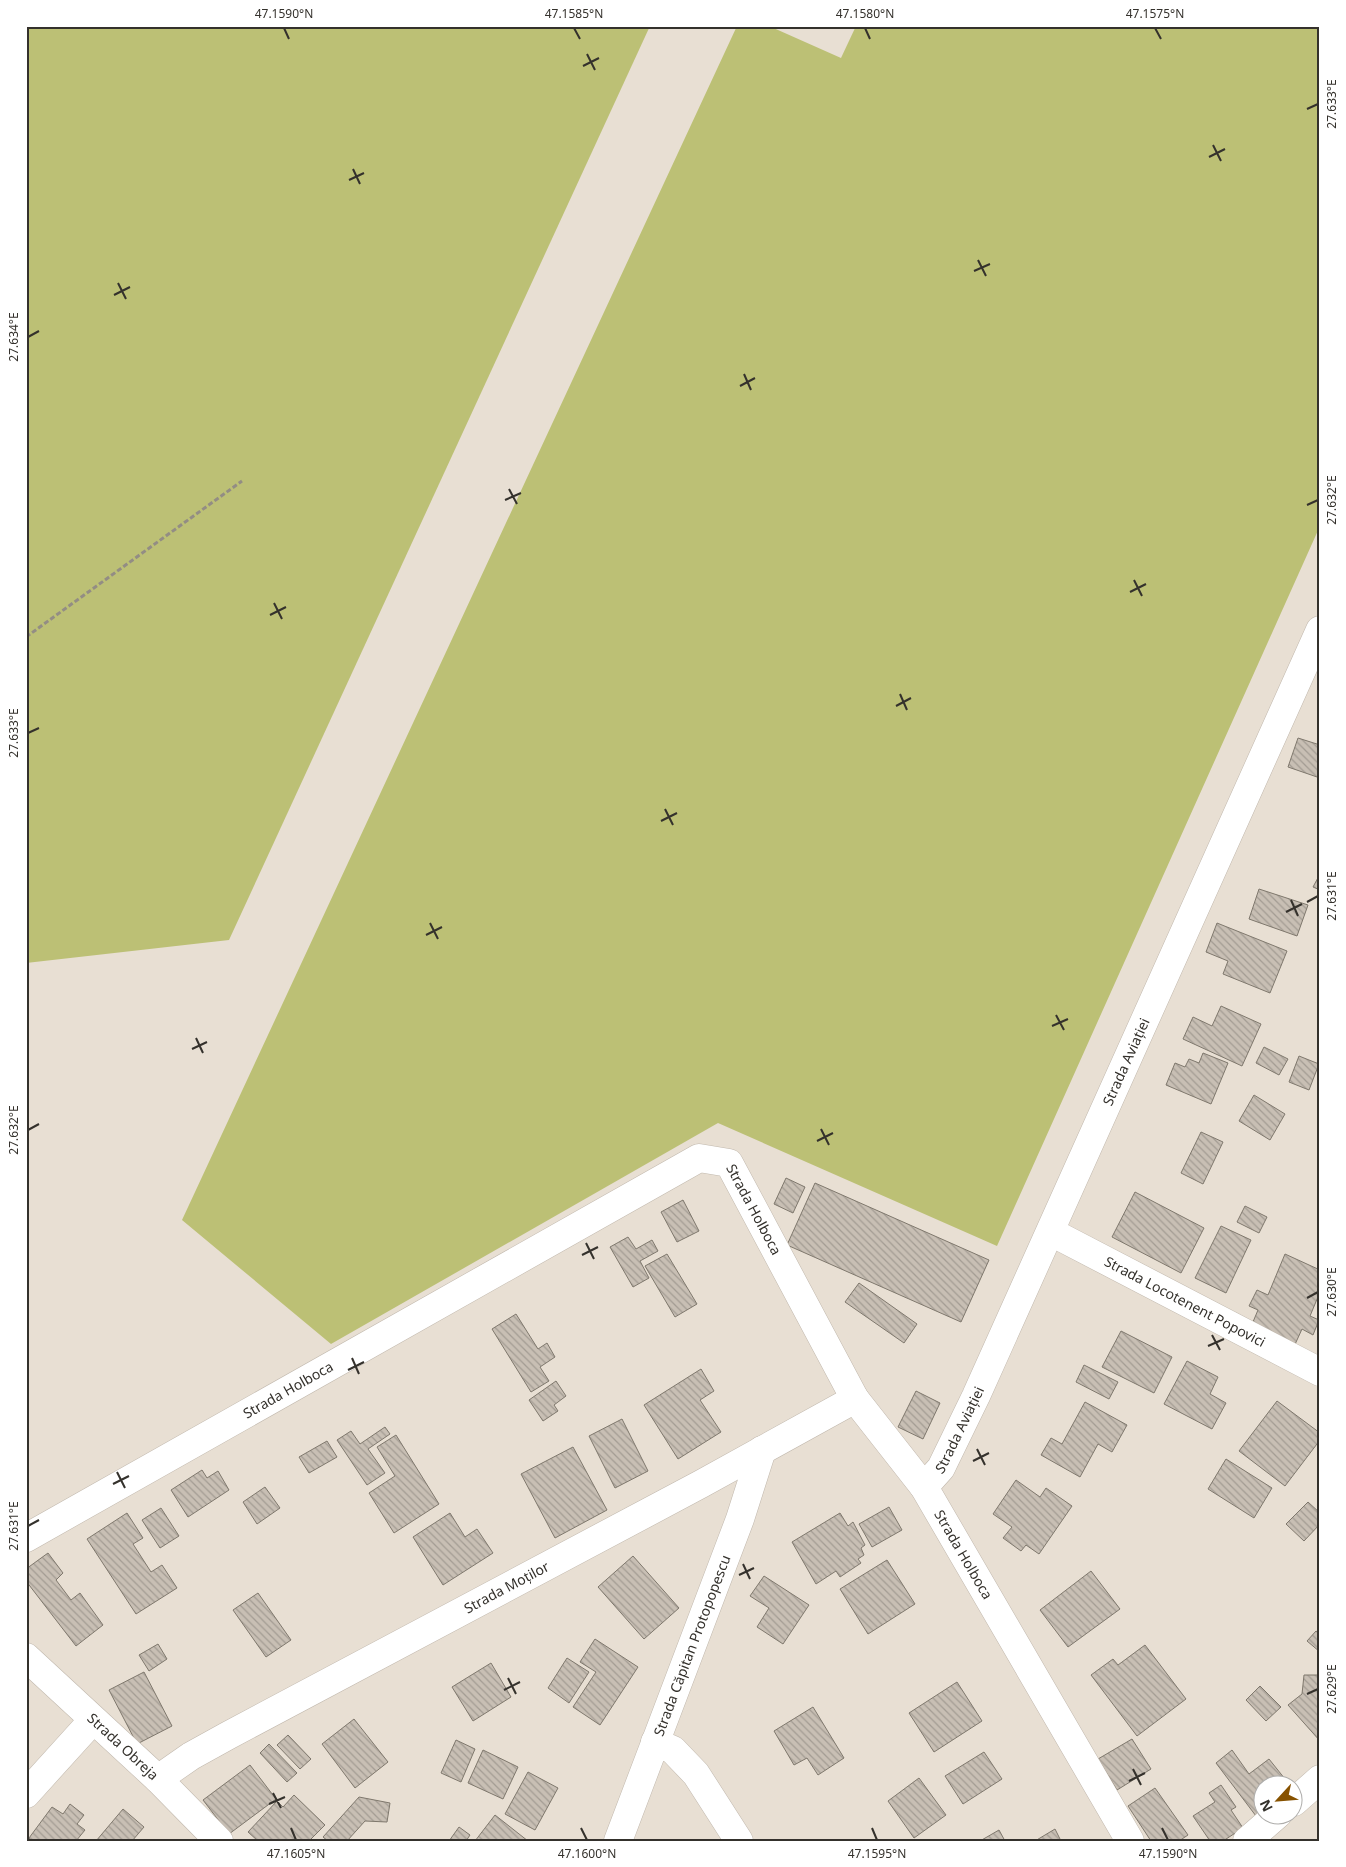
<svg xmlns="http://www.w3.org/2000/svg" width="1346" height="1867" font-family="'Noto Sans',sans-serif">
  <style>
    .green { fill: #bcc075 }
    .building { fill: url(#building-back-hatch); stroke: #7f786d }
    .lines { fill: none; stroke-linecap: round; stroke-linejoin: round }
    .minor-casing { stroke: #c1b8ad; stroke-width: 29 }
    .path { stroke: #938d84; stroke-width: 3; stroke-dasharray: 5 2.5; stroke-linecap: butt }
    .minor { stroke: #fff; stroke-width: 28 }
    .ticks { fill: none; stroke: #34312c; stroke-width: 2 }
    .labels { text-anchor: middle; stroke-width: 4.5; stroke-linejoin: round; paint-order: stroke }
    .street-label { font-size: 14px; fill: #34312c; stroke: #fff }
    .neatline { fill: none; stroke: #34312c; stroke-width: 2 }
    .ticks-label { font-size: 12px; text-anchor: middle; fill: #34312c }
  </style>
  <defs>
    <pattern id="building-back-hatch" width="6" height="6" patternUnits="userSpaceOnUse" patternTransform="scale(1.25)"><rect width="6" height="6" fill="#c8bfb4"/><path d="M-1 5l2 2M0 0l6 6M5-1l2 2" fill="none" stroke="#a39c93"/></pattern>
  </defs>
  <rect width="100%" height="100%" fill="#e8dfd3"/>
  <g class="green">
    <path d="M 26,26 L 650,26 L 229,940 L 26,963 Z"/>
    <path d="M 737,26 L 769,26 L 841,58 L 856,26 L 1320,26 L 1320,526 L 997,1246 L 718,1123 L 331,1344 L 182,1220 Z"/>
  </g>
  <g class="building">
    <path d="M 1298,738 L 1320,745 L 1320,778 L 1288,767 Z"/>
    <path d="M 1320,874 L 1320,890 L 1313,887 Z"/>
    <path d="M 1259,889 L 1308,905 L 1297,936 L 1249,919 Z"/>
    <path d="M 1217,923 L 1287,951 L 1270,993 L 1223,974 L 1228,961 L 1206,952 Z"/>
    <path d="M 1221,1006 L 1261,1024 L 1242,1066 L 1183,1039 L 1193,1017 L 1212,1026 Z"/>
    <path d="M 1264,1047 L 1288,1059 L 1279,1075 L 1256,1063 Z"/>
    <path d="M 1203,1053 L 1228,1063 L 1211,1104 L 1166,1085 L 1175,1063 L 1185,1067 L 1189,1059 L 1199,1063 Z"/>
    <path d="M 1299,1056 L 1319,1064 L 1309,1090 L 1289,1082 Z"/>
    <path d="M 1254,1095 L 1285,1114 L 1270,1140 L 1239,1121 Z"/>
    <path d="M 1201,1132 L 1223,1142 L 1203,1184 L 1181,1173 Z"/>
    <path d="M 786,1178 L 805,1187 L 793,1213 L 774,1204 Z"/>
    <path d="M 815,1183 L 989,1260 L 961,1322 L 787,1245 Z"/>
    <path d="M 1135,1192 L 1204,1228 L 1181,1273 L 1112,1237 Z"/>
    <path d="M 683,1200 L 699,1231 L 677,1242 L 661,1212 Z"/>
    <path d="M 1245,1206 L 1267,1217 L 1259,1233 L 1237,1222 Z"/>
    <path d="M 1221,1226 L 1251,1240 L 1226,1293 L 1195,1278 Z"/>
    <path d="M 628,1237 L 636,1249 L 652,1240 L 658,1251 L 640,1261 L 649,1278 L 633,1287 L 610,1247 Z"/>
    <path d="M 667,1254 L 697,1304 L 675,1317 L 645,1266 Z"/>
    <path d="M 1285,1254 L 1320,1270 L 1320,1292 L 1310,1316 L 1319,1320 L 1313,1335 L 1302,1329 L 1292,1351 L 1250,1329 L 1258,1310 L 1249,1306 L 1257,1290 L 1268,1295 Z"/>
    <path d="M 859,1283 L 917,1324 L 904,1343 L 845,1302 Z"/>
    <path d="M 516,1314 L 538,1349 L 547,1343 L 555,1357 L 540,1367 L 549,1381 L 531,1392 L 492,1329 Z"/>
    <path d="M 1121,1331 L 1172,1357 L 1154,1393 L 1102,1367 Z"/>
    <path d="M 1187,1361 L 1218,1377 L 1210,1394 L 1226,1403 L 1212,1429 L 1164,1404 Z"/>
    <path d="M 1084,1365 L 1118,1382 L 1109,1399 L 1076,1382 Z"/>
    <path d="M 701,1369 L 714,1391 L 700,1400 L 721,1432 L 678,1459 L 644,1405 Z"/>
    <path d="M 556,1381 L 566,1396 L 554,1405 L 558,1411 L 543,1421 L 529,1400 Z"/>
    <path d="M 916,1391 L 940,1403 L 923,1439 L 898,1427 Z"/>
    <path d="M 1277,1401 L 1320,1433 L 1320,1440 L 1285,1486 L 1239,1451 Z"/>
    <path d="M 1085,1402 L 1127,1425 L 1112,1452 L 1098,1444 L 1080,1477 L 1041,1455 L 1051,1438 L 1062,1444 Z"/>
    <path d="M 622,1419 L 648,1471 L 615,1488 L 589,1436 Z"/>
    <path d="M 385,1427 L 390,1434 L 368,1449 L 385,1473 L 367,1485 L 337,1440 L 351,1431 L 360,1444 Z"/>
    <path d="M 396,1435 L 439,1504 L 394,1533 L 369,1493 L 395,1476 L 377,1447 Z"/>
    <path d="M 327,1441 L 337,1457 L 309,1473 L 299,1457 Z"/>
    <path d="M 573,1447 L 607,1510 L 555,1538 L 521,1474 Z"/>
    <path d="M 1226,1459 L 1272,1488 L 1254,1518 L 1208,1489 Z"/>
    <path d="M 202,1470 L 207,1478 L 218,1471 L 229,1490 L 188,1517 L 171,1490 Z"/>
    <path d="M 1016,1480 L 1040,1497 L 1046,1488 L 1072,1506 L 1039,1554 L 1026,1545 L 1021,1551 L 1003,1538 L 1012,1527 L 993,1514 Z"/>
    <path d="M 265,1487 L 280,1508 L 257,1524 L 243,1502 Z"/>
    <path d="M 1308,1502 L 1320,1513 L 1320,1524 L 1304,1541 L 1286,1524 Z"/>
    <path d="M 889,1507 L 902,1530 L 872,1547 L 859,1524 Z"/>
    <path d="M 161,1508 L 179,1536 L 160,1548 L 142,1520 Z"/>
    <path d="M 127,1513 L 143,1538 L 133,1544 L 151,1572 L 162,1565 L 177,1588 L 136,1614 L 87,1539 Z"/>
    <path d="M 450,1513 L 465,1537 L 477,1529 L 493,1553 L 443,1585 L 413,1537 Z"/>
    <path d="M 840,1513 L 848,1526 L 853,1522 L 865,1545 L 861,1548 L 864,1555 L 858,1559 L 861,1563 L 840,1577 L 836,1571 L 816,1584 L 792,1542 Z"/>
    <path d="M 48,1553 L 63,1573 L 56,1580 L 71,1600 L 80,1593 L 103,1625 L 76,1646 L 26,1581 L 26,1569 Z"/>
    <path d="M 633,1556 L 679,1608 L 644,1639 L 598,1587 Z"/>
    <path d="M 887,1560 L 915,1604 L 868,1634 L 840,1589 Z"/>
    <path d="M 1091,1571 L 1120,1609 L 1068,1647 L 1040,1610 Z"/>
    <path d="M 764,1576 L 809,1605 L 783,1644 L 757,1627 L 769,1608 L 750,1596 Z"/>
    <path d="M 258,1593 L 291,1640 L 266,1657 L 233,1610 Z"/>
    <path d="M 1316,1631 L 1320,1634 L 1320,1652 L 1307,1641 Z"/>
    <path d="M 595,1639 L 638,1667 L 600,1725 L 573,1707 L 596,1672 L 580,1662 Z"/>
    <path d="M 158,1644 L 167,1659 L 149,1671 L 139,1655 Z"/>
    <path d="M 1145,1645 L 1186,1699 L 1137,1736 L 1091,1675 L 1113,1659 L 1118,1665 Z"/>
    <path d="M 567,1658 L 589,1672 L 569,1703 L 548,1688 Z"/>
    <path d="M 491,1663 L 511,1697 L 473,1721 L 452,1687 Z"/>
    <path d="M 144,1672 L 172,1726 L 137,1744 L 109,1690 Z"/>
    <path d="M 1304,1675 L 1320,1675 L 1320,1741 L 1288,1705 L 1302,1694 Z"/>
    <path d="M 957,1682 L 982,1721 L 934,1752 L 909,1713 Z"/>
    <path d="M 1260,1686 L 1281,1707 L 1266,1721 L 1246,1700 Z"/>
    <path d="M 813,1707 L 844,1758 L 818,1775 L 807,1758 L 794,1765 L 774,1731 Z"/>
    <path d="M 354,1719 L 388,1762 L 355,1788 L 322,1744 Z"/>
    <path d="M 288,1735 L 311,1759 L 300,1769 L 277,1745 Z"/>
    <path d="M 1132,1739 L 1151,1769 L 1117,1790 L 1098,1759 Z"/>
    <path d="M 456,1740 L 475,1749 L 461,1782 L 441,1773 Z"/>
    <path d="M 269,1744 L 297,1773 L 287,1782 L 260,1753 Z"/>
    <path d="M 483,1750 L 518,1767 L 503,1799 L 468,1783 Z"/>
    <path d="M 1232,1750 L 1249,1774 L 1269,1759 L 1285,1779 L 1278,1784 L 1264,1784 L 1264,1795 L 1259,1798 L 1264,1804 L 1264,1810 L 1256,1816 L 1216,1763 Z"/>
    <path d="M 984,1752 L 1002,1779 L 963,1804 L 945,1776 Z"/>
    <path d="M 250,1765 L 276,1799 L 229,1834 L 203,1800 Z"/>
    <path d="M 528,1772 L 558,1788 L 535,1830 L 505,1814 Z"/>
    <path d="M 919,1778 L 946,1815 L 914,1838 L 888,1801 Z"/>
    <path d="M 1221,1785 L 1236,1807 L 1231,1810 L 1243,1828 L 1223,1841 L 1210,1841 L 1193,1816 L 1215,1802 L 1209,1793 Z"/>
    <path d="M 1155,1788 L 1188,1835 L 1179,1841 L 1151,1841 L 1128,1806 Z"/>
    <path d="M 294,1795 L 325,1825 L 309,1841 L 258,1841 L 248,1832 L 277,1801 L 283,1807 Z"/>
    <path d="M 359,1797 L 390,1803 L 387,1822 L 365,1821 L 347,1841 L 328,1841 L 323,1837 Z"/>
    <path d="M 70,1804 L 84,1815 L 77,1824 L 85,1830 L 76,1841 L 32,1841 L 29,1838 L 52,1807 L 63,1814 Z"/>
    <path d="M 123,1809 L 144,1827 L 132,1841 L 96,1841 Z"/>
    <path d="M 495,1815 L 528,1841 L 475,1841 Z"/>
    <path d="M 459,1827 L 470,1835 L 466,1841 L 449,1841 Z"/>
    <path d="M 1055,1829 L 1061,1841 L 1035,1841 Z"/>
    <path d="M 999,1830 L 1005,1841 L 980,1841 Z"/>
  </g>
  <g class="lines">
    <defs>
      <g id="minor">
        <path id="s1" d="M 1051,1232 L 1320,1372"/>
        <path id="s2" d="M 924,1487 L 941,1468 L 976,1396 L 1320,630"/>
        <path id="s3" d="M 26,1538 L 699,1158 L 729,1163 L 855,1399 L 924,1487 L 1130,1841"/>
        <path id="s4" d="M 26,1657 L 158,1779 L 219,1841"/>
        <path d="M 655,1742 L 673,1750 L 696,1774 L 739,1841"/>
        <path id="s5" d="M 158,1779 L 191,1756 L 229,1735 L 701,1484 L 855,1399"/>
        <path d="M 26,1794 L 93,1720"/>
        <path d="M 1294,1802 L 1320,1779"/>
        <path id="s6" d="M 618,1841 L 740,1519 L 762,1450"/>
        <path d="M 1247,1841 L 1278,1814"/>
      </g>
    </defs>
    <use href="#minor" class="minor-casing"/>
    <path class="path" d="M 26,637 L 242,481"/>
    <use href="#minor" class="minor"/>
  </g>
  <path class="ticks" d="M 284,28 L 289,39M 574,28 L 580,39M 865,28 L 870,39M 1155,28 L 1161,39M 587,54 L 595,70M 583,66 L 599,58M 1307,109 L 1318,104M 1213,145 L 1221,161M 1209,157 L 1225,149M 353,169 L 360,184M 349,180 L 364,173M 978,260 L 986,276M 974,271 L 990,264M 118,283 L 126,299M 114,295 L 130,287M 28,337 L 39,331M 744,374 L 751,390M 740,386 L 755,378M 509,489 L 517,504M 505,500 L 521,493M 1307,505 L 1318,500M 1134,580 L 1142,596M 1130,592 L 1146,584M 274,603 L 282,619M 270,615 L 286,607M 900,694 L 907,710M 896,706 L 911,698M 28,733 L 39,728M 665,809 L 673,825M 661,821 L 677,813M 1291,900 L 1298,916M 1307,902 L 1318,896M 1286,912 L 1302,904M 430,923 L 438,939M 426,935 L 442,927M 1056,1015 L 1064,1030M 1052,1026 L 1068,1019M 196,1038 L 203,1053M 192,1049 L 207,1042M 821,1129 L 829,1145M 28,1130 L 39,1124M 817,1141 L 833,1133M 586,1243 L 594,1259M 582,1255 L 598,1247M 1307,1298 L 1318,1292M 1212,1335 L 1220,1350M 1208,1346 L 1224,1339M 352,1358 L 359,1374M 348,1370 L 364,1362M 977,1449 L 985,1465M 973,1461 L 989,1453M 117,1472 L 125,1488M 113,1484 L 129,1476M 28,1526 L 39,1520M 743,1564 L 750,1579M 739,1575 L 754,1568M 508,1678 L 516,1694M 504,1690 L 520,1682M 1307,1694 L 1318,1689M 1133,1769 L 1141,1785M 1129,1781 L 1145,1773M 273,1793 L 281,1808M 269,1804 L 285,1797M 291,1828 L 296,1840M 581,1828 L 587,1840M 872,1828 L 877,1840M 1162,1828 L 1168,1840"/>
  <g class="labels">
    <g class="street-label">
      <text dy="5" stroke="none"><textPath href="#s2" startOffset="472">Strada Aviației</textPath></text>
      <text dy="5" stroke="none"><textPath href="#s3" startOffset="856">Strada Holboca</textPath></text>
      <text dy="5" stroke="none"><textPath href="#s1" startOffset="151">Strada Locotenent Popovici</textPath></text>
      <text dy="5" stroke="none"><textPath href="#s3" startOffset="301">Strada Holboca</textPath></text>
      <text dy="5" stroke="none"><textPath href="#s2" startOffset="68">Strada Aviației</textPath></text>
      <text dy="5" stroke="none"><textPath href="#s3" startOffset="1261">Strada Holboca</textPath></text>
      <text dy="5" stroke="none"><textPath href="#s5" startOffset="398">Strada Moților</textPath></text>
      <text dy="5" stroke="none"><textPath href="#s6" startOffset="209">Strada Căpitan Protopopescu</textPath></text>
      <text dy="5" stroke="none"><textPath href="#s4" startOffset="132">Strada Obreja</textPath></text>
    </g>
  </g>
  <rect width="1346" height="1867" fill="none" stroke="#ffffff" stroke-width="55"/>
  <g transform="translate(1278 1800) rotate(244)"><circle r="24" fill="#ffffff" stroke="#aeadab"/>
  <path d="M0-4L9 19L0 12L-9 19Z" fill="#875200"/>
  <text y="-8" font-size="14" font-weight="bold" text-anchor="middle" fill="#34312c">N</text>
  </g>
  <rect x="28" y="28" width="1290" height="1812" class="neatline"/>
  <g class="ticks-label">
    <text x="284" y="18">47.1590°N</text>
    <text x="574" y="18">47.1585°N</text>
    <text x="865" y="18">47.1580°N</text>
    <text x="1155" y="18">47.1575°N</text>
    <text transform="translate(1332 104) rotate(-90)" y="4">27.633°E</text>
    <text transform="translate(14 337) rotate(-90)" y="4">27.634°E</text>
    <text transform="translate(1332 500) rotate(-90)" y="4">27.632°E</text>
    <text transform="translate(14 733) rotate(-90)" y="4">27.633°E</text>
    <text transform="translate(1332 896) rotate(-90)" y="4">27.631°E</text>
    <text transform="translate(14 1130) rotate(-90)" y="4">27.632°E</text>
    <text transform="translate(1332 1292) rotate(-90)" y="4">27.630°E</text>
    <text transform="translate(14 1526) rotate(-90)" y="4">27.631°E</text>
    <text transform="translate(1332 1689) rotate(-90)" y="4">27.629°E</text>
    <text x="296" y="1858">47.1605°N</text>
    <text x="587" y="1858">47.1600°N</text>
    <text x="877" y="1858">47.1595°N</text>
    <text x="1168" y="1858">47.1590°N</text>
  </g>
</svg>
